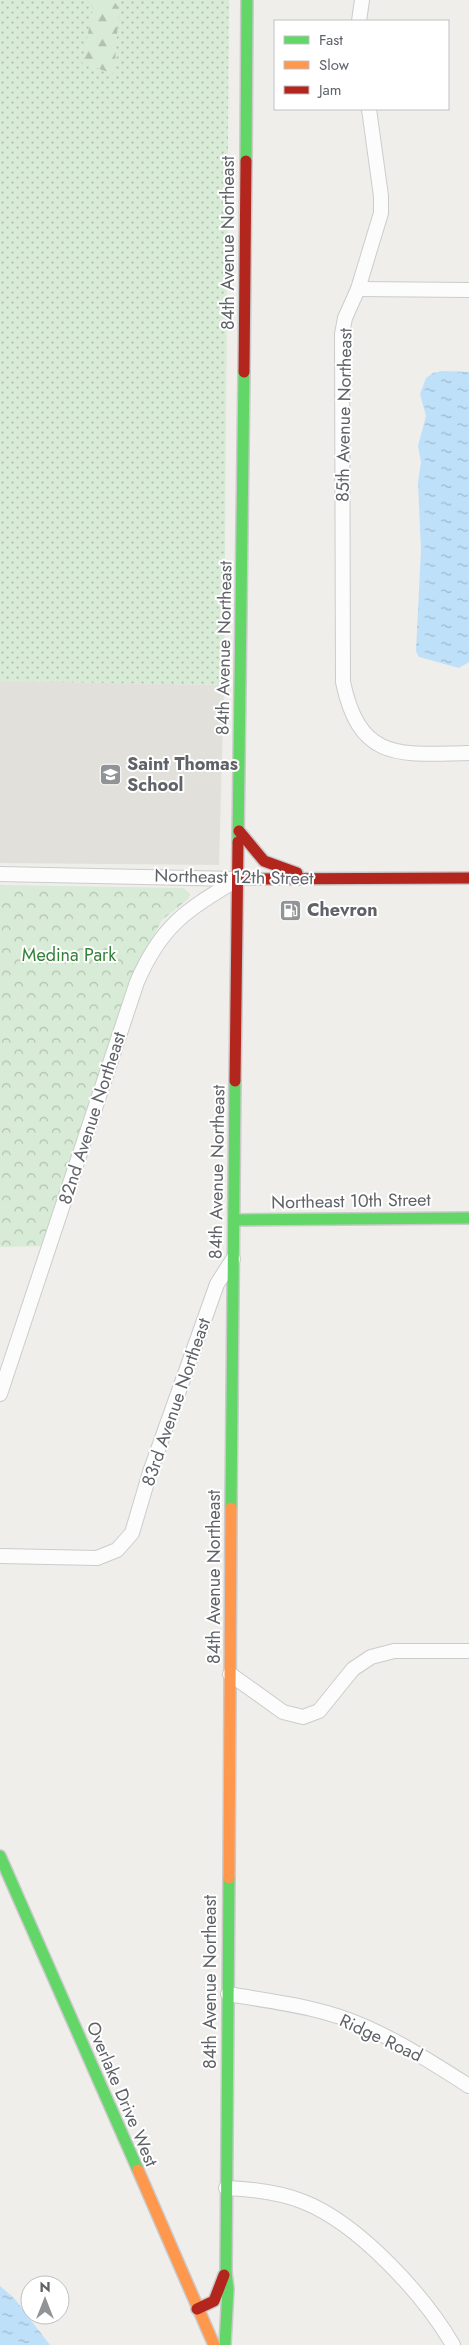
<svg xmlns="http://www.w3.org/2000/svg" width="469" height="2345" font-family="Jost,sans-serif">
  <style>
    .education { fill: #e2e0da }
    .grass { fill: url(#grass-dots) }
    .forest { fill: url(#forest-firs) }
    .park { fill: url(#park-crowns) }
    .water { fill: url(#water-ripples) }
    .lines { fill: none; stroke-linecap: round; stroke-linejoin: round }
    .street-casing { stroke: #cbcccc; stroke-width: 16 }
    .fast-casing { stroke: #cacacb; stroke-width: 14 }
    .slow-casing { stroke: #cacacb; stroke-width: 14 }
    .jam-casing { stroke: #cacacb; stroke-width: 14 }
    .street { stroke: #fdfcfc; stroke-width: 14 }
    .fast { stroke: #63d668; stroke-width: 11 }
    .slow { stroke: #ff974d; stroke-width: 11 }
    .jam { stroke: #b3261e; stroke-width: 11 }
    .labels { text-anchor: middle; stroke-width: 4; stroke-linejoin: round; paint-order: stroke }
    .street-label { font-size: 18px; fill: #5f6368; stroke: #fff }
    .poi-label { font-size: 18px; font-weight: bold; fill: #5f6368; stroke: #fff; text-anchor: start }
    .park-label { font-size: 18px; fill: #348238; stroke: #fff }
  </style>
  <defs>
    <pattern id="grass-dots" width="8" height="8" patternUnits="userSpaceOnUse" patternTransform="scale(1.25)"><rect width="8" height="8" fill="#d8ebd6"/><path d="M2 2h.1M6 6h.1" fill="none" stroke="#b2c2b1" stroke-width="1.8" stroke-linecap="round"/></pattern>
    <pattern id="forest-firs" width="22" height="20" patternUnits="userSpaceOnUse" patternTransform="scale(1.25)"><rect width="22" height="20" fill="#d8ebd6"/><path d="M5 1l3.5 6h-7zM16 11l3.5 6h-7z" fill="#b2c2b1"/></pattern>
    <pattern id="park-crowns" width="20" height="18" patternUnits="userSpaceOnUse" patternTransform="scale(1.25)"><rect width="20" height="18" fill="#d8ebd6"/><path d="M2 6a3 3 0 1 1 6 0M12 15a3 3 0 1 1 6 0" fill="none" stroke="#b2c2b1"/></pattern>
    <pattern id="water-ripples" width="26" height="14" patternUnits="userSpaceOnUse" patternTransform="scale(1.25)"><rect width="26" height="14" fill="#bfe0f9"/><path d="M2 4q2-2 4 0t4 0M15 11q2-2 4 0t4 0" fill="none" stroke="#9eb9cd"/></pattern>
  </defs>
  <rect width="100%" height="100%" fill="#efeeea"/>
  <path class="education" d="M 0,681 L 224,685 L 219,865 L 0,863 Z"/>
  <path class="grass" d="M 0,0 L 229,0 L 224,685 L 0,681 Z"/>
  <path class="forest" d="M 89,0 L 113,0 L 119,8 L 114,74 L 82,63 L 93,9 Z"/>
  <path class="park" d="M 0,885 L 184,888 L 190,894 L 188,899 L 162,920 L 141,959 L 44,1246 L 0,1247 Z"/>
  <g class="water">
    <path d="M 442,371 L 469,372 L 469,662 L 459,668 L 419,657 L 416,651 L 421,550 L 418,482 L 421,462 L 418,446 L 426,416 L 420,394 L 426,378 L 433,373 Z"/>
    <path d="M 0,2286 L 14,2298 L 50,2345 L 0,2345 Z"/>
  </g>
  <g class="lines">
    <defs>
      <g id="street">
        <path d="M 359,21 L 362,0"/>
        <path d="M 369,109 L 381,196 L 381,213 L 358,289 L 345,318 L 342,334 L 343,682 C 360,763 401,754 469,753"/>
        <path d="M 358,289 L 469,290"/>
        <path d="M 0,874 L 238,879"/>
        <path d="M 0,1394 L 137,982 C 162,924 187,910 238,879"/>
        <path d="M 0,1556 L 97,1558 L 117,1550 L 132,1533 L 150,1472 L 217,1284 L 233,1259"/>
        <path d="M 230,1674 L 283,1712 L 303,1717 L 319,1711 L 353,1669 L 371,1657 L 394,1651 L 469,1651"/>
        <path d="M 228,1994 C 274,2002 323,2007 366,2027 C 402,2043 436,2065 469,2086"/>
        <path d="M 226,2188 C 252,2189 280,2192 304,2202 C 359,2224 424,2295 453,2345"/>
      </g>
      <g id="fast">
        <path d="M 246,161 L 247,0"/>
        <path d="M 238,842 L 244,372"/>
        <path d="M 234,1220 L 469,1218"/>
        <path d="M 231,1508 L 235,1081"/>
        <path d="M 0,1856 L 138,2170"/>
        <path d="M 225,2345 L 228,2289 L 226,2272 L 229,1878"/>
      </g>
      <g id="slow">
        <path d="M 229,1878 L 231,1508"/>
        <path d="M 138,2170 L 214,2345"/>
      </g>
      <g id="jam">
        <path d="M 244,372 L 246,161"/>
        <path d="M 239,831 L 264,861 L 297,873"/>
        <path d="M 238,879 L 469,878"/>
        <path d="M 235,1081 L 238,842"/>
        <path d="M 197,2309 L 214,2301 L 224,2275"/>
      </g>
    </defs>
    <use href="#street" class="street-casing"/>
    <use href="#fast" class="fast-casing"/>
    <use href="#slow" class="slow-casing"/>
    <use href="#jam" class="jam-casing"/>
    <use href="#street" class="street"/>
    <use href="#fast" class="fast"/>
    <use href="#slow" class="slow"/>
    <use href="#jam" class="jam"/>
  </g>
  <defs>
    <symbol id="school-square" viewBox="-11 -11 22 22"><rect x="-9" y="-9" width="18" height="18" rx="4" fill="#919496" stroke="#fff"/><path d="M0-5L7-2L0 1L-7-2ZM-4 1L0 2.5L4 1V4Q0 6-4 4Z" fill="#fff"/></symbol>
    <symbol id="fuel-square" viewBox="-11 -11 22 22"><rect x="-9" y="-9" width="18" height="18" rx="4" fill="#919496" stroke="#fff"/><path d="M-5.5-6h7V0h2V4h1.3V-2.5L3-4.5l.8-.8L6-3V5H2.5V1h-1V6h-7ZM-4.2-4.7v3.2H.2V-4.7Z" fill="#fff"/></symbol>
  </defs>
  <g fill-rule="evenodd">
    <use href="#school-square" x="98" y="762" width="25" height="25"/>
    <use href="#fuel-square" x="278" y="898" width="25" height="25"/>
  </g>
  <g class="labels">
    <g class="street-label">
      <text transform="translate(228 243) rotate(-90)" y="6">84th Avenue Northeast</text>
      <text transform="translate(344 415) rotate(-89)" y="6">85th Avenue Northeast</text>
      <text transform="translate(224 648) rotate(-89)" y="6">84th Avenue Northeast</text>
      <text transform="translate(234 877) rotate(1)" y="6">Northeast 12th Street</text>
      <text transform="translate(92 1118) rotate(-72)" y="6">82nd Avenue Northeast</text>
      <text transform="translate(217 1172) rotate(-89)" y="6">84th Avenue Northeast</text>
      <text transform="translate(351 1201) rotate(-1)" y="6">Northeast 10th Street</text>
      <text transform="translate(176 1402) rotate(-71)" y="6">83rd Avenue Northeast</text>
      <text transform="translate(214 1577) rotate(-90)" y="6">84th Avenue Northeast</text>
      <text transform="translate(210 1982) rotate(-90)" y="6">84th Avenue Northeast</text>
      <text transform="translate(381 2038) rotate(25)" y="6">Ridge Road</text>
      <text transform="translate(122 2094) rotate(67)" y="6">Overlake Drive West</text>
    </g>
    <g class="poi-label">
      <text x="127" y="770">Saint Thomas<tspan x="127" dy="21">School</tspan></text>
      <text x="307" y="916">Chevron</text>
    </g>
    <g class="park-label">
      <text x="69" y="961">Medina Park</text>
    </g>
  </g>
  <rect x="274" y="20" width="175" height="90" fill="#ffffff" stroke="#bfc1c3"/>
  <rect x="284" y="36" width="25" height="8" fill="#63d668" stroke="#bfc1c3"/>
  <text x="319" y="45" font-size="15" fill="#5f6368">Fast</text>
  <rect x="284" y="61" width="25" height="8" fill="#ff974d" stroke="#bfc1c3"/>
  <text x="319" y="70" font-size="15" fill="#5f6368">Slow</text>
  <rect x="284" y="86" width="25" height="8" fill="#b3261e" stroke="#bfc1c3"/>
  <text x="319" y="95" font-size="15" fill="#5f6368">Jam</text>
  <g transform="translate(45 2300)"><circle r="24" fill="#ffffff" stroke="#bfc1c3"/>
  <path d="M0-4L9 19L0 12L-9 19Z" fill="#919496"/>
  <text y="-8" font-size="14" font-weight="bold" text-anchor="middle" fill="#5f6368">N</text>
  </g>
</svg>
